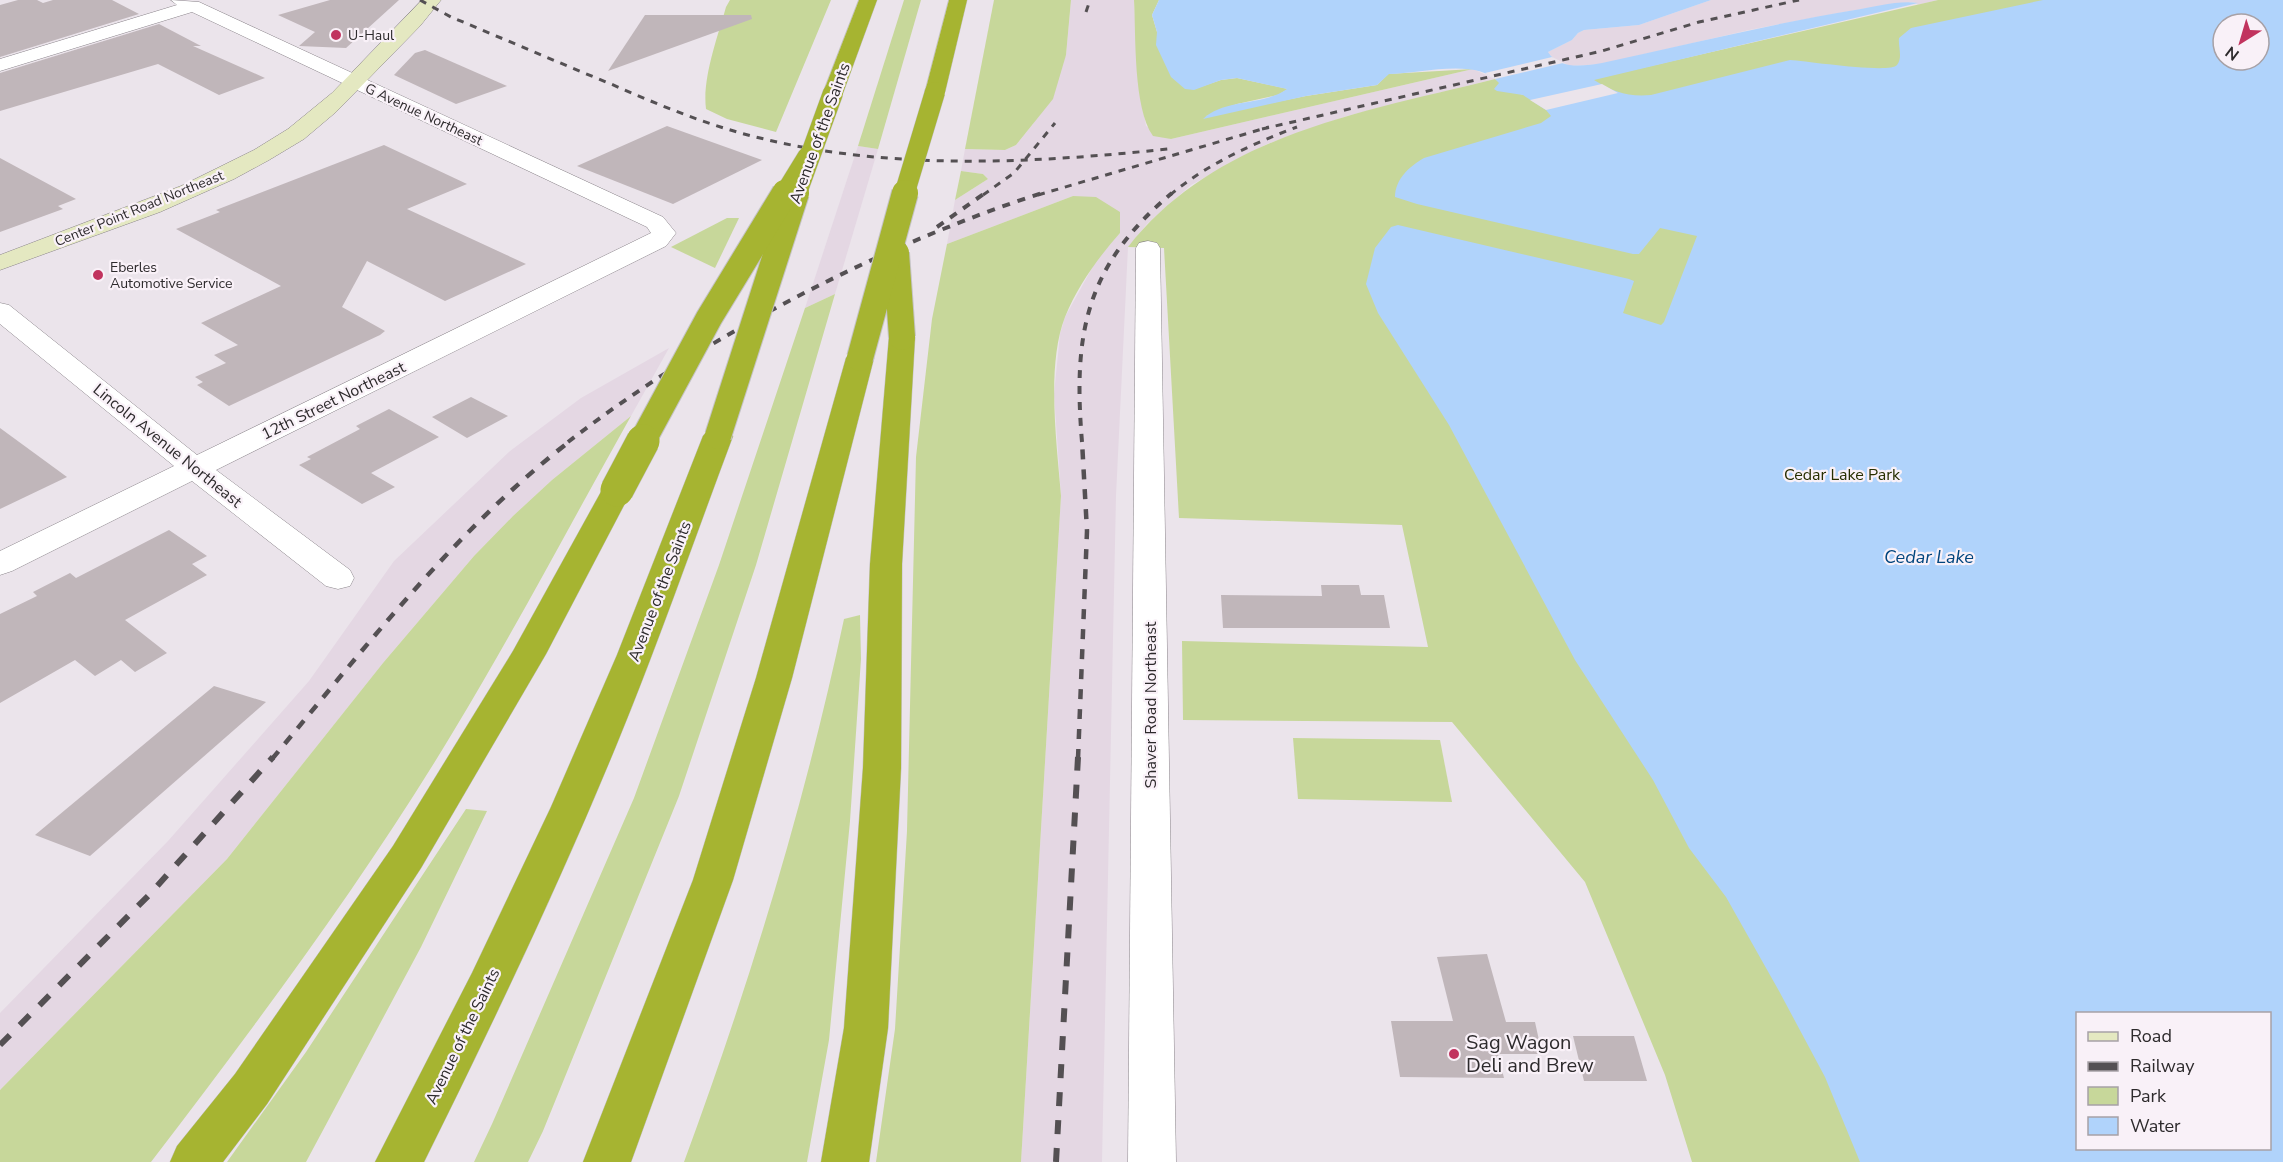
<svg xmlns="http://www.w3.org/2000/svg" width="2283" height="1162" font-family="'Nunito Sans',sans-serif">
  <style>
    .built { fill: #e4d7e3 }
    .green { fill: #c7d79a; fill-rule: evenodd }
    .water { fill: #b0d3fb; fill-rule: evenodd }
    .pier { fill: #ebe4eb }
    .building { fill: #c0b6ba }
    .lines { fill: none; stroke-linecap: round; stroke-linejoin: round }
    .minor-casing { stroke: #8b858b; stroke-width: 1 }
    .secondary-casing { stroke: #8b858b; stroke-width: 1 }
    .motorway-casing { stroke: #c4c3c4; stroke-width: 1 }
    .minor { fill: #fff; fill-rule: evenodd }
    .secondary { fill: #e4e8c1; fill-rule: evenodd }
    .motorway { fill: #a6b431; fill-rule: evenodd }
    .rail-far3 { stroke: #545053; stroke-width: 3; stroke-dasharray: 7 7; stroke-linecap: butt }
    .rail-far2 { stroke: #545053; stroke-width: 4; stroke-dasharray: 8 8; stroke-linecap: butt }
    .rail-far1 { stroke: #545053; stroke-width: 4.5; stroke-dasharray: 10 10; stroke-linecap: butt }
    .rail { stroke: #545053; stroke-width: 6; stroke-dasharray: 14 14; stroke-linecap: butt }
    .motorway-bridge-far2-casing { stroke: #c4c3c4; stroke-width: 21; stroke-linecap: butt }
    .motorway-bridge-far1-casing { stroke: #c4c3c4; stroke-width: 28; stroke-linecap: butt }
    .motorway-bridge-casing { stroke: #c4c3c4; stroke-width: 34; stroke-linecap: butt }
    .motorway-bridge-far2 { stroke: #a6b431; stroke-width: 20 }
    .motorway-bridge-far1 { stroke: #a6b431; stroke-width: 26 }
    .motorway-bridge { stroke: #a6b431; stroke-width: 33 }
    .poi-dot { fill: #c1335e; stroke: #f9f1f8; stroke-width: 2 }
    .labels { text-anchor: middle; stroke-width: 4.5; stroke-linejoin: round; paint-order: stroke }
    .far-poi-label { font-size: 14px; fill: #2d2a2c; stroke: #f9f1f8; text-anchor: start }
    .far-street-label { font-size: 14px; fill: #2d2a2c; stroke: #f9f1f8 }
    .street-label { font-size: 16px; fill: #2d2a2c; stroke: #f9f1f8 }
    .park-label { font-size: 16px; fill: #272f00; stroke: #f9f1f8 }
    .water-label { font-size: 18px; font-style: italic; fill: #00457e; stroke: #f9f1f8 }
    .near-poi-label { font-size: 20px; fill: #2d2a2c; stroke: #f9f1f8; text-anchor: start }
  </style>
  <rect width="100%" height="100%" fill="#ebe4eb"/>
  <g class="built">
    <path d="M 1071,0 L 1134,0 L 1138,77 L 1146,126 L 1171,139 L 1473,69 L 1495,79 L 1347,116 L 1267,144 L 1191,185 L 1147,224 L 1128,247 L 1116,496 L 1102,1162 L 1021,1162 L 1061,496 L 1054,394 L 1060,334 L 1065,317 L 1097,259 L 1120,233 L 1073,196 L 947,244 L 955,200 L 988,179 L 983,174 L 961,171 L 965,149 L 1005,150 L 1016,145 L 1033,124 L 1066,55 Z"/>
    <path d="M 1711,0 L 1938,0 L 1917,5 L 1918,4 L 1913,2 L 1892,4 L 1833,14 L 1749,30 L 1602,64 L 1570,66 L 1552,57 L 1548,52 L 1572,40 L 1578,33 L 1584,30 L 1639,25 Z"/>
    <path d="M 858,146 L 878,149 L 835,294 L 805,308 Z"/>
    <path d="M 669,348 L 631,416 L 552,480 L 513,516 L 474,556 L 383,663 L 227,859 L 0,1090 L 0,1013 L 168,841 L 309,681 L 394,561 L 510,451 L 581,398 Z"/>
  </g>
  <g class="green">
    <path d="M 730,0 L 831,0 L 776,132 L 727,119 L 706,109 C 702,78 718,36 726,7 Z"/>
    <path d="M 904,0 L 921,0 L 878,149 L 858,146 Z"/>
    <path d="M 994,0 L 1071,0 L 1066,55 L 1053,99 L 1016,145 L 1005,150 L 965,149 Z"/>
    <path d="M 1134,0 L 1159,0 L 1152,15 L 1157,32 L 1157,45 L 1194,89 L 1221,80 L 1237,78 L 1288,89 L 1278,95 L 1237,104 L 1206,116 L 1306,96 L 1377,85 L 1388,74 L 1473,69 L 1171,139 L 1153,136 C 1133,108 1136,35 1134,0 Z"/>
    <path d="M 1938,0 L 2283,0 L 2283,1162 L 1692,1162 L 1665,1075 L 1585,882 L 1452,722 L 1183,720 L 1182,641 L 1428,647 L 1402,525 L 1179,518 L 1164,248 L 1128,247 C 1217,134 1364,112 1495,79 L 1513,92 L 1524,95 ZM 2223,24 L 2259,24 L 2259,60 L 2223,60 ZM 2078,1014 L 2270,1014 L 2270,1148 L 2078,1148 Z"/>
    <path d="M 961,171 L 983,174 L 988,179 L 955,200 Z"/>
    <path d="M 1073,196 L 1096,197 L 1120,212 L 1120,233 C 1098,258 1078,285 1065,317 C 1046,366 1057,444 1061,496 L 1021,1162 L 876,1162 L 895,1029 L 907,831 L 916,457 L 932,319 L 947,244 Z"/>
    <path d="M 727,218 L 739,218 L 715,268 L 671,247 Z"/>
    <path d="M 835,294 L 756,565 L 679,796 L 543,1131 L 528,1162 L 474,1162 L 492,1124 L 634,798 L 719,565 L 805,308 Z"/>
    <path d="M 631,416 C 572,521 516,628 453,732 C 363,882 257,1023 151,1162 L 0,1162 L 0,1090 L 227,859 L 383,663 L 474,556 L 513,516 L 552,480 Z"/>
    <path d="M 860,615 L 861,659 L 850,821 L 829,1040 L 807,1162 L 684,1162 C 749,986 805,803 844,619 Z"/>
    <path d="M 1293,738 L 1440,740 L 1452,802 L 1298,799 Z"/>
    <path d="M 466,809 L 487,811 L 421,947 L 306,1162 L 227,1162 L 306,1052 Z"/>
  </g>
  <path class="water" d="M 1159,0 L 1711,0 L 1639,25 L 1584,30 L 1578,33 L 1572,40 L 1548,52 C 1560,70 1583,66 1602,63 C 1686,45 1770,24 1855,10 C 1873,7 1900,0 1918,3 L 1594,80 C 1613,92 1628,97 1651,95 L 1790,60 C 1807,61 1890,74 1897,65 C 1903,58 1898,46 1899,38 L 1911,28 L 2043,0 L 2283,0 L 2283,1162 L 1860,1162 L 1825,1077 L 1779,991 L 1726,897 L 1689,848 L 1653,780 L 1575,660 L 1449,425 L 1378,313 L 1366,284 L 1375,248 L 1391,227 L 1398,225 L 1629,279 L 1634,281 L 1633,284 L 1623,313 L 1661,325 L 1664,322 L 1697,236 L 1660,228 L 1639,254 L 1633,254 L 1417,204 L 1395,197 C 1395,179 1410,166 1424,158 L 1541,123 L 1551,116 L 1546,110 L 1523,95 L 1497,91 L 1494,89 L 1499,83 C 1477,57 1420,74 1389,74 L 1377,85 L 1306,96 L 1203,119 C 1225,98 1264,106 1287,89 L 1237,78 L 1221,80 L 1194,90 L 1185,89 L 1171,77 L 1156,45 L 1157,32 L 1152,15 ZM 2223,24 L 2259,24 L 2259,60 L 2223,60 ZM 2078,1014 L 2270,1014 L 2270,1148 L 2078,1148 Z"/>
  <g class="pier">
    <path d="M 1552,57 L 1563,63 L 1495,79 L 1485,73 Z"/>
    <path d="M 1602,84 L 1618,93 L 1546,110 L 1530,100 Z"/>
  </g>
  <g class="building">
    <path d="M 18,0 L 37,0 L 43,3 L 53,0 L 112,0 L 139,14 L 0,57 L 0,5 Z"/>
    <path d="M 330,0 L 399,0 L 346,48 L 299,46 L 315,32 L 278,15 Z"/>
    <path d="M 645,15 L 751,15 L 752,19 L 608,71 Z"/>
    <path d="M 159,24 L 201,46 L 193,46 L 265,78 L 219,95 L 158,64 L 0,111 L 0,73 Z"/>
    <path d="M 425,50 L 507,86 L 456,104 L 394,75 L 415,53 Z"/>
    <path d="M 667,126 L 762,160 L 673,204 L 577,166 Z"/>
    <path d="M 384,145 L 467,184 L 407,209 L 526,264 L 445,301 L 367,261 L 342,307 L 385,331 L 380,335 L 229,406 L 197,385 L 203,382 L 195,377 L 226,363 L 214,355 L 238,345 L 201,323 L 281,286 L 176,229 L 220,212 L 216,210 Z"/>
    <path d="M 0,158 L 76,199 L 58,206 L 63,209 L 0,232 Z"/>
    <path d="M 471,397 L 508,416 L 467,438 L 432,417 Z"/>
    <path d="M 389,409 L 439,437 L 371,473 L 395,487 L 362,504 L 299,465 L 311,459 L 307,457 L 360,429 L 356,426 Z"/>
    <path d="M 0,428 L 67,477 L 0,509 Z"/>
    <path d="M 169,530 L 207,556 L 192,564 L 207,575 L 125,620 L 167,653 L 135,672 L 121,660 L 95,676 L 75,660 L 0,703 L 0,614 L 37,596 L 33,592 L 70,573 L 76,578 Z"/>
    <path d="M 1321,585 L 1359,585 L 1361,595 L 1384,595 L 1390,628 L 1223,628 L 1221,595 L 1322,596 Z"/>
    <path d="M 214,686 L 266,702 L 90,856 L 35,835 Z"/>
    <path d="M 1487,954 L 1506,1022 L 1535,1022 L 1542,1054 L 1498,1054 L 1504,1078 L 1400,1077 L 1391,1021 L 1453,1021 L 1437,957 Z"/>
    <path d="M 1573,1036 L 1634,1036 L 1647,1081 L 1584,1081 Z"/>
  </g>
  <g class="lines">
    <defs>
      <g id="minor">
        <path d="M 171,0 L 199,2 L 663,217 L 676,233 L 666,246 L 216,470 L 350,570 L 354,578 L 350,586 L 338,589 L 326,586 L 192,481 L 12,571 L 0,575 L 0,551 L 174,466 L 0,324 L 0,303 L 9,305 L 197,455 L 651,233 L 647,227 L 192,12 L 0,71 L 0,59 L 177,5 Z"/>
        <path d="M 1148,241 L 1157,243 L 1160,248 L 1176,1162 L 1128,1162 L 1136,248 L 1139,243 Z"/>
      </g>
      <path id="secondary" d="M 422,0 L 441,0 L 420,26 L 336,112 L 304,139 L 269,160 L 234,179 L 160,212 L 0,270 L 0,255 L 181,186 L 254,150 L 288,129 L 332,93 Z"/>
      <g id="motorway">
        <path d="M 859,0 L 877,0 L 843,93 L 840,97 L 826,97 L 823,93 Z"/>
        <path d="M 949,0 L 967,0 L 945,92 L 942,96 L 928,96 L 925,92 Z"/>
        <path d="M 902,329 L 911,331 L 915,337 L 902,564 L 901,768 L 888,1028 L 869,1162 L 821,1162 L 844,1028 L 863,768 L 870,564 L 889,337 L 893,331 Z"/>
        <path d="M 860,350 L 870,352 L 874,358 L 792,678 L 733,880 L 631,1162 L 583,1162 L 693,880 L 756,678 L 846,358 L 850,352 Z"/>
        <path d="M 718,427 L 728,430 L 733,436 C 694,540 658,644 616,746 C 558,887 492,1025 424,1162 L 375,1162 L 472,973 L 551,807 L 617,655 L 703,436 L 708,430 Z"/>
        <path d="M 617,481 L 628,483 L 632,490 L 546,654 L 421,868 L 267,1104 L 223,1162 L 170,1162 L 177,1146 L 235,1074 L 393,846 L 513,651 L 602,490 L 606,483 Z"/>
      </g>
    </defs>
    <use href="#minor" class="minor-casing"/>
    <use href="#secondary" class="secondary-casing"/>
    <use href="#motorway" class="motorway-casing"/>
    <use href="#minor" class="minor"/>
    <use href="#secondary" class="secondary"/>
    <use href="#motorway" class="motorway"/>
    <g class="rail-far3">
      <path d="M 420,0 L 451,17 C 504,39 557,62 611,84 C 659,105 709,126 760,138 C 893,171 1034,163 1168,149"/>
      <path d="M 1086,12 L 1090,0"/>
      <path d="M 1262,129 L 1602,51 L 1699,22 L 1799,0"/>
      <path d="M 983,195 L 1014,173 L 1055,123"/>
      <path d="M 1038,195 L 1269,127"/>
      <path d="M 1170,195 C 1207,164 1252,144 1297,127"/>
    </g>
    <g class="rail-far2">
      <path d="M 937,227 L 985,193"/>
      <path d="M 568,442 C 704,337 878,246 1042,193"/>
      <path d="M 1082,442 C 1073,334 1085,266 1172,193"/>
    </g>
    <g class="rail-far1">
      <path d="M 272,759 C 365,648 455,530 570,441"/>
      <path d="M 1078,759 L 1087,531 L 1082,441"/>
    </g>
    <g class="rail">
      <path d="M 0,1045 L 149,895 L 273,757"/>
      <path d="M 1056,1162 L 1078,757"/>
    </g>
    <defs>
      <g id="motorway-bridge-far2">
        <path d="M 784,195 L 808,156"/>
        <path d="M 796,195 L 833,93"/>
        <path d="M 904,195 L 935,92"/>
      </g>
      <g id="motorway-bridge-far1">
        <path d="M 896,253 L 902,337"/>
        <path d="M 860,358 L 905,193"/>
        <path d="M 718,436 L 796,193"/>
        <path d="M 642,442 L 709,318 L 785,193"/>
      </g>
      <path id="motorway-bridge" d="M 617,490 L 643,441"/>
    </defs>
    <use href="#motorway-bridge-far2" class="motorway-bridge-far2-casing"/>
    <use href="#motorway-bridge-far1" class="motorway-bridge-far1-casing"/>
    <use href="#motorway-bridge" class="motorway-bridge-casing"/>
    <use href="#motorway-bridge-far2" class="motorway-bridge-far2"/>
    <use href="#motorway-bridge-far1" class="motorway-bridge-far1"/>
    <use href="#motorway-bridge" class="motorway-bridge"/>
  </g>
  <g class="poi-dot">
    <circle cx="336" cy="35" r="6"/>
    <circle cx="98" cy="275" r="6"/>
    <circle cx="1454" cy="1054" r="6"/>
  </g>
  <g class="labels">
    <g class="far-poi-label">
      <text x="348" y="40">U-Haul</text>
      <text x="110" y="272">Eberles<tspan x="110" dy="16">Automotive Service</tspan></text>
    </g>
    <g class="far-street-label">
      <text transform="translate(424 114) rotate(25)" y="5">G Avenue Northeast</text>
      <text transform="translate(139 208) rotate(-22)" y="5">Center Point Road Northeast</text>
    </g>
    <g class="street-label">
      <text transform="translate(819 133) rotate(-70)" y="6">Avenue of the Saints</text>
      <text transform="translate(333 400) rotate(-26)" y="6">12th Street Northeast</text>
      <text transform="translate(168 445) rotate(39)" y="6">Lincoln Avenue Northeast</text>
      <text transform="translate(659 591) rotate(-69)" y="6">Avenue of the Saints</text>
      <text transform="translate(1150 705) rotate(-90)" y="6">Shaver Road Northeast</text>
      <text transform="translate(462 1036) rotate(-64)" y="6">Avenue of the Saints</text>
    </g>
    <g class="park-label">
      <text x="1842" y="480">Cedar Lake Park</text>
    </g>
    <g class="water-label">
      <text x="1929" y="563">Cedar Lake</text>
    </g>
    <g class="near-poi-label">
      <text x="1466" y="1049">Sag Wagon<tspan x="1466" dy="23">Deli and Brew</tspan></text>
    </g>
  </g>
  <rect x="2076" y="1012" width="195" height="138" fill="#f9f1f8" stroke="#a7a1a6" stroke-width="1.5"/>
  <rect x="2088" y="1032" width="30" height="9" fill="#e4e8c1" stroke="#a7a1a6" stroke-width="1.5"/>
  <text x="2130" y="1042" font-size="18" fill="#2d2a2c">Road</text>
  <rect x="2088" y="1062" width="30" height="9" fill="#545053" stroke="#a7a1a6" stroke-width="1.5"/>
  <text x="2130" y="1072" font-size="18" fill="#2d2a2c">Railway</text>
  <rect x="2088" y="1087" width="30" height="18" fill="#c7d79a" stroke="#a7a1a6" stroke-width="1.5"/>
  <text x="2130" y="1102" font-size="18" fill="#2d2a2c">Park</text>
  <rect x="2088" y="1117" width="30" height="18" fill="#b0d3fb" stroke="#a7a1a6" stroke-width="1.5"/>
  <text x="2130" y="1132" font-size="18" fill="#2d2a2c">Water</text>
  <g transform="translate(2241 42) rotate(217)"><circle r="28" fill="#f9f1f8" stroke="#a7a1a6" stroke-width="1.5"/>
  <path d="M0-4.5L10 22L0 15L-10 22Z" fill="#c1335e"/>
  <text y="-9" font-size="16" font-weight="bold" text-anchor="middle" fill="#2d2a2c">N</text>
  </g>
</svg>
